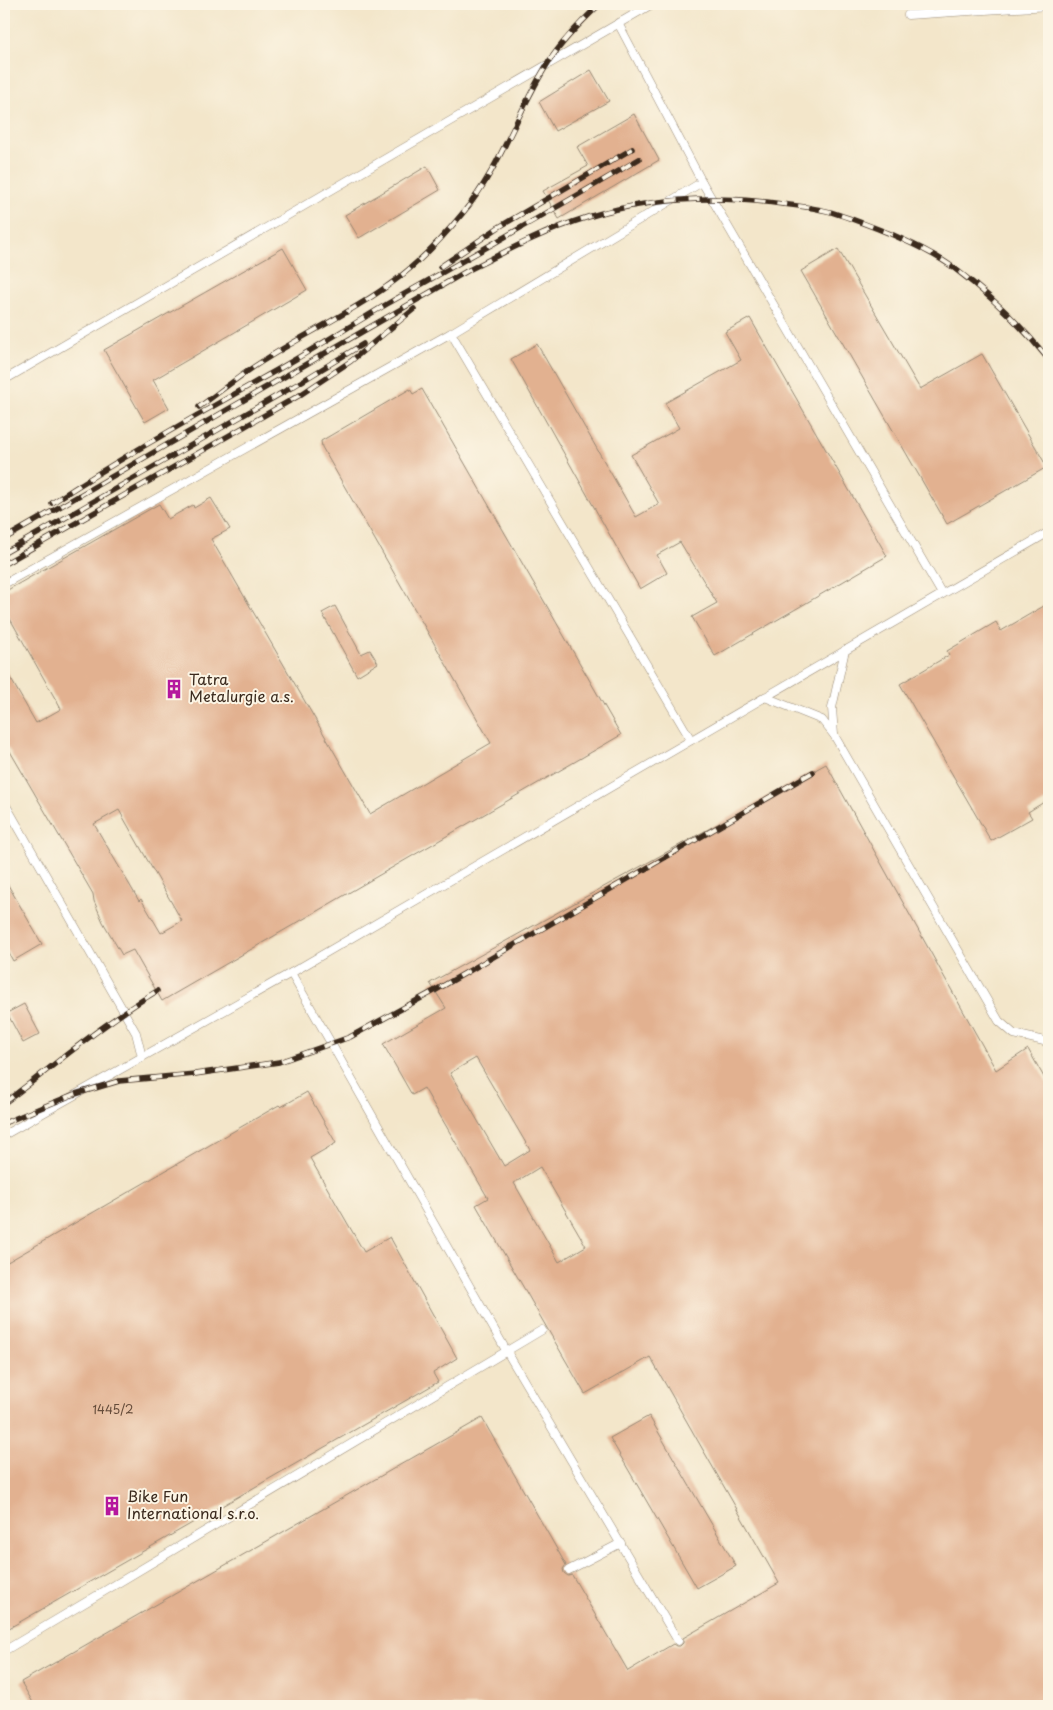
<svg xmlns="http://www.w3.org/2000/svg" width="1053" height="1710" font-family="'Playpen Sans',sans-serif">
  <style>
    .building { fill: #e2b190; fill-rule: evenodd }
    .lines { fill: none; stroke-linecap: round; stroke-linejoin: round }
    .lane-casing { stroke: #978874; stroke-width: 9 }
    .lane { stroke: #fff; stroke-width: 8 }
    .rail-casing { stroke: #3b2a1e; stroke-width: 5.5 }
    .rail { stroke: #fcf5e5; stroke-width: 4; stroke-dasharray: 11; stroke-linecap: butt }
    .labels { text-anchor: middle; stroke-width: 4; stroke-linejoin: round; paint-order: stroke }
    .number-label { font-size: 12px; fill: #654c3a }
    .poi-label { font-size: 15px; fill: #3b2a1e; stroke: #fcf5e5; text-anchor: start }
  </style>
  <rect width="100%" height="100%" fill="#fcf5e5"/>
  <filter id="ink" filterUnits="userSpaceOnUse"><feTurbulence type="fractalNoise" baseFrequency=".02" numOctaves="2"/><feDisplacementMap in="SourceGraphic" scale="10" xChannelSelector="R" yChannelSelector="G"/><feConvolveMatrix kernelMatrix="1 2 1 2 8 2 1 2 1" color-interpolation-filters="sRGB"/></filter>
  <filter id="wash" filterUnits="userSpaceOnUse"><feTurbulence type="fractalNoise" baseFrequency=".0096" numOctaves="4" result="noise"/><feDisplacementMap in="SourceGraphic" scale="20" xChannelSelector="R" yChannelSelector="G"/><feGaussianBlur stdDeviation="1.12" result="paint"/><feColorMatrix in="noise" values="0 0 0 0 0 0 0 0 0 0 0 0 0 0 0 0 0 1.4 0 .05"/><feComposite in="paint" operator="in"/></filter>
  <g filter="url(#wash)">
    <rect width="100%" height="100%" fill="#f3e6ca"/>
    <g id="blocks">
      <g class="building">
        <path d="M 591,70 L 609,101 L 555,131 L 539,102 Z"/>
        <path d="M 634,114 L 659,160 L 559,219 L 543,191 L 588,166 L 577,147 Z"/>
        <path d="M 427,166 L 440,190 L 359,238 L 345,215 Z"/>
        <path d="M 283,248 L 307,290 L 153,380 L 169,408 L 145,422 L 104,350 Z"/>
        <path d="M 838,249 L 920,389 L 982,354 L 1047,467 L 947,524 L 801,271 Z"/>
        <path d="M 750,318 L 887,556 L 715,656 L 692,617 L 717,603 L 680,542 L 657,555 L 667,573 L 640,589 L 511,359 L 537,344 L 636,517 L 659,504 L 631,455 L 679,428 L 665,403 L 741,360 L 725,332 Z"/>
        <path d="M 410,389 L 413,394 L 422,389 L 621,735 L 162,1001 L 133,950 L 122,955 L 103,922 L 94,901 L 93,894 L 4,741 L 4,667 L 36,723 L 61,709 L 4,608 L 4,592 L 159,504 L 168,519 L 193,505 L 194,508 L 211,498 L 230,529 L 211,539 L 370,814 L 491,743 L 322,447 L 321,441 ZM 119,810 L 182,921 L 161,933 L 141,899 L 139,901 L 94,824 Z"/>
        <path d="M 1049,603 L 1049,799 L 1028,812 L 1032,818 L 991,841 L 900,684 L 949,655 L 947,651 L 996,622 L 1001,631 Z"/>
        <path d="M 335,606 L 361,654 L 370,650 L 378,663 L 357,676 L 322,613 Z"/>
        <path d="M 826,764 L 996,1070 L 1028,1049 L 1049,1086 L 1049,1706 L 35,1706 L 21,1682 L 482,1418 L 566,1565 L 563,1569 L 564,1573 L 568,1576 L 572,1575 L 628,1671 L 673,1644 L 676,1646 L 680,1646 L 683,1643 L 683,1638 L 779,1583 L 650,1357 L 585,1394 L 476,1205 L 488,1198 L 424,1088 L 412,1095 L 383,1044 L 446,1008 L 430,983 ZM 476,1058 L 530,1150 L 504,1166 L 450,1073 ZM 540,1167 L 586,1246 L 559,1262 L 514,1183 Z"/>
        <path d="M 4,878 L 42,944 L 13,961 L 4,944 Z"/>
        <path d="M 24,1004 L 40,1034 L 23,1043 L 7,1013 Z"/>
        <path d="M 307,1092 L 336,1143 L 310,1158 L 364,1252 L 390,1237 L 457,1358 L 433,1373 L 438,1382 L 4,1631 L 4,1264 L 279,1105 L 281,1107 Z"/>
        <path d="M 649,1416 L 736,1566 L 697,1588 L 610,1438 Z"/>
      </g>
    </g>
  </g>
  <g filter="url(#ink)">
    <use href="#blocks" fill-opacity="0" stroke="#978874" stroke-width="1"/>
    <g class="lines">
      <defs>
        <g id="lane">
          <path d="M 908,15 L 1049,6"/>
          <path d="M 618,23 L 702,182 L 942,594"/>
          <path d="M 4,380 L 652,4"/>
          <path d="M 4,584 L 451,333"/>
          <path d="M 845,650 L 832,708 L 834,735 L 999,1021 L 1014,1034 L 1044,1041 L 1049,1038"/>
          <path d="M 765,697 L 822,720 L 834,735"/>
          <path d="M 691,740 L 451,333 L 702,182"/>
          <path d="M 4,802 L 136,1033 L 142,1057"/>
          <path d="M 291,973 L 507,1352 L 678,1641"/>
          <path d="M 4,1135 L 291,973 L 1049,532"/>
          <path d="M 569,1570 L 621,1543"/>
          <path d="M 4,1651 L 542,1330"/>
        </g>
      </defs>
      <use href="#lane" class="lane-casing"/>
      <use href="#lane" class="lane"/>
      <defs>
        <g id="rail">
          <path d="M 440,267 L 499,227 L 632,149"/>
          <path d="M 199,407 C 221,391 243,373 266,359 C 305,334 348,314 386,287 C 415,267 440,241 462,214 C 500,169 517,112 548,63 C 562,41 581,22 600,4"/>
          <path d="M 52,503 C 125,455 201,413 277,370 C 314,349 350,326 387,304 C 471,256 555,209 639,159"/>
          <path d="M 4,539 L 467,271 C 506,251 546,230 588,217 C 652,197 716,195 782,204 C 799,206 818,208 834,213 C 853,219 873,227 891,234 C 913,244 935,254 954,268 C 989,294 1022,326 1049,360"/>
          <path d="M 4,553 L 294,386 L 363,344"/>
          <path d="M 4,564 L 300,395 L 351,361 L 414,309"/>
          <path d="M 4,1103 C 55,1065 102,1024 157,991"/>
          <path d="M 4,1123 L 72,1095 L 119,1081 L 195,1074 L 279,1062 L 350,1037 L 436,990 L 813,772"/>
        </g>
      </defs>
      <use href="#rail" class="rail-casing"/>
      <use href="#rail" class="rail"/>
    </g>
  </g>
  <defs>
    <symbol id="building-bare" viewBox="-9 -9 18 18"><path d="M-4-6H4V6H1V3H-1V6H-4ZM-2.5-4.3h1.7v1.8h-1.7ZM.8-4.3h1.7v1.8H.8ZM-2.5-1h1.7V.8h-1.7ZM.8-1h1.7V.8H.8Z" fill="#b5179e" stroke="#fcf5e5" stroke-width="2.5" paint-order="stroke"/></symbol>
  </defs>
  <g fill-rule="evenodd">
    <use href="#building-bare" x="160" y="675" width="28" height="28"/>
    <use href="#building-bare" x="98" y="1492" width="28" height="28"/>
  </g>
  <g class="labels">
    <g class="number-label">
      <text x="113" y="1414">1445/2</text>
    </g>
    <g class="poi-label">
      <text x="189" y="685">Tatra<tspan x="189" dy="17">Metalurgie a.s.</tspan></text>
      <text x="127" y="1502">Bike Fun<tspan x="127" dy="17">International s.r.o.</tspan></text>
    </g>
  </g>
  <rect width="1053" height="1710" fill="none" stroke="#fcf5e5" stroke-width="20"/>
</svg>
